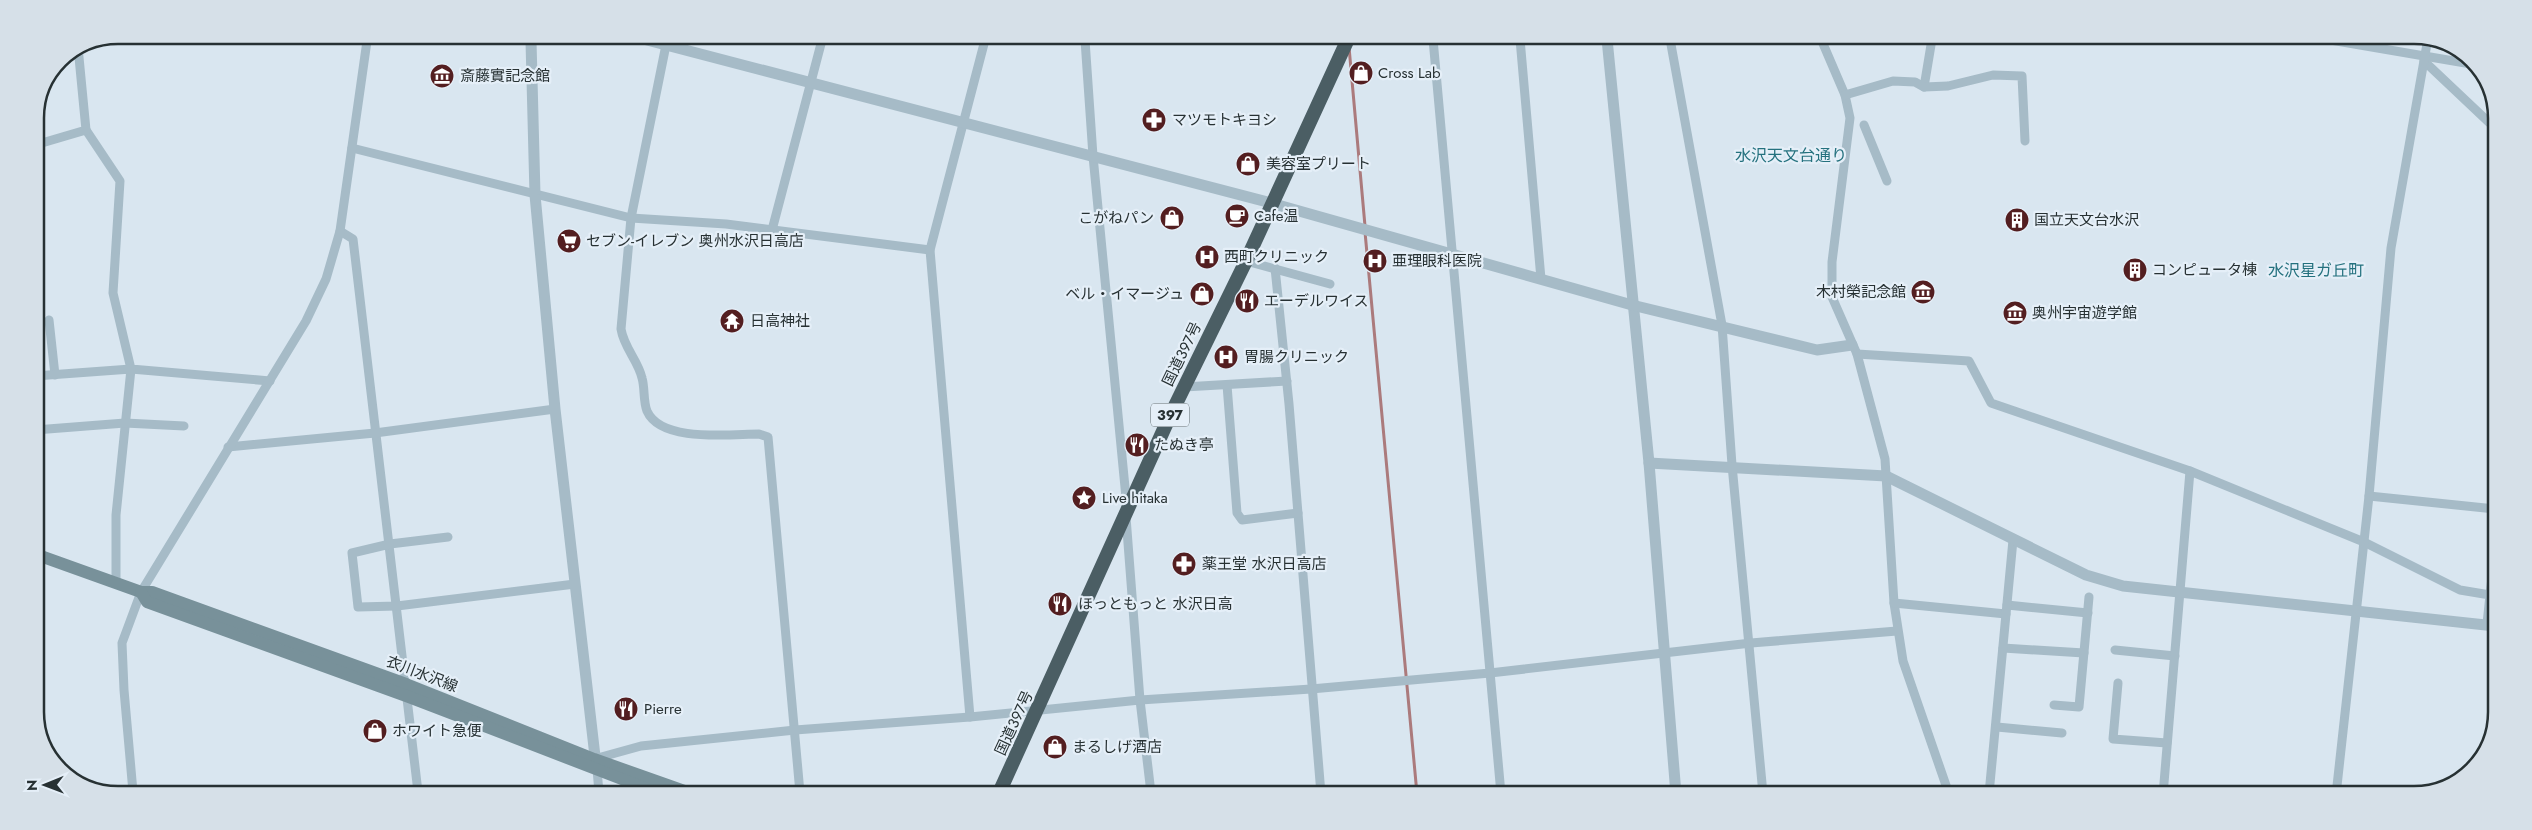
<svg xmlns="http://www.w3.org/2000/svg" width="2532" height="830" font-family="Jost,'Noto Sans JP',sans-serif">
  <style>
    .lines { fill: none; stroke-linecap: round; stroke-linejoin: round }
    .stream { stroke: #ab7a7c; stroke-width: 3 }
    .minor { stroke: #a6bbc7; stroke-width: 9 }
    .tertiary { stroke: #a6bbc7; stroke-width: 11 }
    .secondary { stroke: #78919a; stroke-width: 12 }
    .trunk { stroke: #4b5e64; stroke-width: 14 }
    .labels { text-anchor: middle; stroke-width: 4.5; stroke-linejoin: round; paint-order: stroke }
    .shield { fill: #e5eff8; stroke: #606a6e; stroke-width: 1 }
    .shield-label { font-size: 14px; font-weight: bold; fill: #273133 }
    .poi-label { font-size: 15px; fill: #273133; stroke: #e5eff8; text-anchor: start }
    .street-label { font-size: 15px; fill: #273133; stroke: #e5eff8 }
    .neighbourhood-label { font-size: 16px; fill: #24717e; stroke: #e5eff8 }
    .rim { fill: none; stroke: #273133; stroke-width: 2.5 }
  </style>
  <rect width="100%" height="100%" fill="#d9e6f0"/>
  <g class="lines">
    <g class="stream">
      <path d="M 1349,47 L 1365,226"/>
      <path d="M 1365,232 L 1417,794"/>
      <path d="M 35,650 L 38,662 L 39,727"/>
    </g>
    <g class="minor">
      <path d="M 2319,38 L 2477,65"/>
      <path d="M 1433,39 L 1501,794"/>
      <path d="M 1520,39 L 1541,279"/>
      <path d="M 1670,39 L 1722,325 L 1732,465 L 1763,794"/>
      <path d="M 1821,39 L 1845,95 L 1850,118 L 1832,262 L 1832,297 L 1857,354 L 1885,459 L 1894,603 L 1903,661 L 1949,794"/>
      <path d="M 667,40 L 631,218 L 621,329 C 624,348 638,360 642,378 C 645,388 643,401 647,411 C 661,443 731,434 759,434 L 768,437 L 800,793"/>
      <path d="M 1085,40 L 1093,156 L 1127,508"/>
      <path d="M 2424,61 L 2497,130"/>
      <path d="M 1924,87 L 1932,39"/>
      <path d="M 1845,95 L 1893,81 L 1915,82 L 1924,87 L 1948,86 L 1993,75 L 2022,76 L 2025,141"/>
      <path d="M 1864,125 L 1887,181"/>
      <path d="M 86,130 L 120,181 L 113,293 L 131,369 L 270,381"/>
      <path d="M 35,145 L 86,130 L 78,47"/>
      <path d="M 352,148 L 631,218 L 726,224 L 930,250"/>
      <path d="M 772,230 L 822,40"/>
      <path d="M 340,231 L 353,239 L 418,792"/>
      <path d="M 1246,261 L 1330,284"/>
      <path d="M 1275,268 L 1289,404 L 1321,794"/>
      <path d="M 49,320 L 55,375"/>
      <path d="M 1857,354 L 1969,361 L 1991,403 L 2190,471 L 2364,542 L 2460,590 L 2490,595 L 2495,551"/>
      <path d="M 35,376 L 131,369 L 116,515 L 116,583"/>
      <path d="M 1227,385 L 1237,513 L 1242,520 L 1298,513"/>
      <path d="M 1184,387 L 1287,381"/>
      <path d="M 35,430 L 125,423 L 184,426"/>
      <path d="M 228,447 L 375,433 L 555,409"/>
      <path d="M 2369,496 L 2495,509"/>
      <path d="M 1126,517 L 1140,700 L 1151,793"/>
      <path d="M 448,537 L 390,544 L 352,553 L 358,607 L 397,606 L 575,584"/>
      <path d="M 1894,603 L 2006,614"/>
      <path d="M 2007,605 L 2088,613"/>
      <path d="M 2487,624 L 2490,595"/>
      <path d="M 2003,648 L 2084,653"/>
      <path d="M 2115,650 L 2175,656"/>
      <path d="M 2118,683 L 2113,739 L 2167,743"/>
      <path d="M 2054,705 L 2079,707 L 2089,597"/>
      <path d="M 970,717 L 930,250 L 985,40"/>
      <path d="M 1997,727 L 2062,733"/>
      <path d="M 594,759 L 641,746 L 795,730 L 970,717 L 1140,700 L 1311,689 L 1490,673 L 1751,643 L 1897,631"/>
      <path d="M 597,769 L 599,793"/>
      <path d="M 133,792 L 124,690 L 122,643 L 141,592 L 306,321 L 326,279 L 340,231 L 367,41"/>
      <path d="M 1989,794 L 2013,540"/>
      <path d="M 2163,795 L 2190,471"/>
      <path d="M 2336,795 L 2369,496 L 2391,248 L 2428,38"/>
    </g>
    <g class="tertiary">
      <path d="M 1607,39 L 1649,463 L 1676,794"/>
      <path d="M 647,40 L 1271,203 L 1632,305 L 1817,350 L 1852,345"/>
      <path d="M 531,41 L 535,195 L 555,409 L 596,765"/>
      <path d="M 1649,463 L 1886,476 L 2086,575 L 2123,586 L 2495,626"/>
    </g>
    <g class="secondary">
      <path d="M 35,554 L 141,592 L 152,592 L 406,684 L 594,759 L 690,793"/>
      <path d="M 141,592 L 147,602 L 409,697 L 658,793"/>
    </g>
    <path class="trunk" d="M 999,793 L 1169,418 L 1246,261 L 1348,39"/>
  </g>
  <defs>
    <symbol id="shop-disc" viewBox="-11 -11 22 22"><circle r="9.5" fill="#531e20" stroke="#e5eff8"/><path d="M-5-2.5h2.3a2.7 3.5 0 0 1 5.4 0H5L5.5 6h-11ZM-1.5-2.5h3a1.5 2.3 0 0 0-3 0Z" fill="#fff"/></symbol>
    <symbol id="museum-disc" viewBox="-11 -11 22 22"><circle r="9.5" fill="#531e20" stroke="#e5eff8"/><path d="M0-6L6-3V-2H-6V-3ZM-5-1h2V3h-2ZM-1-1h2V3h-2ZM3-1h2V3H3ZM-6 4H6V6H-6Z" fill="#fff"/></symbol>
    <symbol id="pharmacy-disc" viewBox="-11 -11 22 22"><circle r="9.5" fill="#531e20" stroke="#e5eff8"/><path d="M-2-6h4v4h4v4h-4v4h-4v-4h-4v-4h4Z" fill="#fff"/></symbol>
    <symbol id="cafe-disc" viewBox="-11 -11 22 22"><circle r="9.5" fill="#531e20" stroke="#e5eff8"/><path d="M-5.5-4.5H6V0H3Q3 3.5 0 3.5H-2.5Q-5.5 3.5-5.5 0ZM3-3.2v2h1.7v-2ZM-6 4.5H4V6H-6Z" fill="#fff"/></symbol>
    <symbol id="building-disc" viewBox="-11 -11 22 22"><circle r="9.5" fill="#531e20" stroke="#e5eff8"/><path d="M-4-6H4V6H1V3H-1V6H-4ZM-2.5-4.3h1.7v1.8h-1.7ZM.8-4.3h1.7v1.8H.8ZM-2.5-1h1.7V.8h-1.7ZM.8-1h1.7V.8H.8Z" fill="#fff"/></symbol>
    <symbol id="supermarket-disc" viewBox="-11 -11 22 22"><circle r="9.5" fill="#531e20" stroke="#e5eff8"/><path d="M-6-5.5h2.5l.6 2H6L4.5 2H-2.5L-4.4-4H-6ZM-1.5 3.2a1.3 1.3 0 1 0 .1 0ZM3 3.2a1.3 1.3 0 1 0 .1 0Z" fill="#fff"/></symbol>
    <symbol id="hospital-disc" viewBox="-11 -11 22 22"><circle r="9.5" fill="#531e20" stroke="#e5eff8"/><path d="M-5-5h3v3.5h4V-5h3V5h-3V1.5h-4V5h-3Z" fill="#fff"/></symbol>
    <symbol id="restaurant-disc" viewBox="-11 -11 22 22"><circle r="9.5" fill="#531e20" stroke="#e5eff8"/><path d="M-5-6h1v4h1v-4h1v4h1v-4h1v5L-1.5 .5V6h-2V.5L-5-1ZM5-6V6H3V1.5H1.5Q1.5-4 5-6Z" fill="#fff"/></symbol>
    <symbol id="temple-disc" viewBox="-11 -11 22 22"><circle r="9.5" fill="#531e20" stroke="#e5eff8"/><path d="M0-6L5-2H3V0L6.5 2.5H4V6H1.5V3h-3V6H-4V2.5H-6.5L-3 0V-2H-5Z" fill="#fff"/></symbol>
    <symbol id="sight-disc" viewBox="-11 -11 22 22"><circle r="9.5" fill="#531e20" stroke="#e5eff8"/><path d="M0-6L1.8-2.2L6-1.7L2.9 1.2L3.7 5.4L0 3.3L-3.7 5.4L-2.9 1.2L-6-1.7L-1.8-2.2Z" fill="#fff"/></symbol>
  </defs>
  <g fill-rule="evenodd">
    <use href="#shop-disc" x="1347" y="59" width="28" height="28"/>
    <use href="#museum-disc" x="428" y="62" width="28" height="28"/>
    <use href="#pharmacy-disc" x="1140" y="106" width="28" height="28"/>
    <use href="#shop-disc" x="1234" y="150" width="28" height="28"/>
    <use href="#cafe-disc" x="1223" y="202" width="28" height="28"/>
    <use href="#shop-disc" x="1158" y="204" width="28" height="28"/>
    <use href="#building-disc" x="2003" y="206" width="28" height="28"/>
    <use href="#supermarket-disc" x="555" y="227" width="28" height="28"/>
    <use href="#hospital-disc" x="1193" y="243" width="28" height="28"/>
    <use href="#hospital-disc" x="1361" y="247" width="28" height="28"/>
    <use href="#building-disc" x="2121" y="256" width="28" height="28"/>
    <use href="#museum-disc" x="1909" y="278" width="28" height="28"/>
    <use href="#shop-disc" x="1188" y="280" width="28" height="28"/>
    <use href="#restaurant-disc" x="1233" y="287" width="28" height="28"/>
    <use href="#museum-disc" x="2001" y="299" width="28" height="28"/>
    <use href="#temple-disc" x="718" y="307" width="28" height="28"/>
    <use href="#hospital-disc" x="1212" y="343" width="28" height="28"/>
    <use href="#restaurant-disc" x="1123" y="431" width="28" height="28"/>
    <use href="#sight-disc" x="1070" y="484" width="28" height="28"/>
    <use href="#pharmacy-disc" x="1170" y="550" width="28" height="28"/>
    <use href="#restaurant-disc" x="1046" y="590" width="28" height="28"/>
    <use href="#restaurant-disc" x="612" y="695" width="28" height="28"/>
    <use href="#shop-disc" x="361" y="717" width="28" height="28"/>
    <use href="#shop-disc" x="1041" y="733" width="28" height="28"/>
  </g>
  <g class="labels">
    <rect class="shield" x="1151" y="403.5" width="38" height="23" rx="4"/>
    <g class="shield-label">
      <text x="1170" y="420">397</text>
    </g>
    <g class="poi-label">
      <text x="1378" y="78">Cross Lab</text>
      <text x="460" y="81">斎藤實記念館</text>
      <text x="1172" y="125">マツモトキヨシ</text>
      <text x="1266" y="169">美容室プリート</text>
      <text x="1254" y="221">Cafe温</text>
      <text x="1154" y="223" text-anchor="end">こがねパン</text>
      <text x="2034" y="225">国立天文台水沢</text>
      <text x="586" y="246">セブン-イレブン 奥州水沢日高店</text>
      <text x="1224" y="262">西町クリニック</text>
      <text x="1392" y="266">亜理眼科医院</text>
      <text x="2152" y="275">コンピュータ棟</text>
      <text x="1906" y="297" text-anchor="end">木村榮記念館</text>
      <text x="1184" y="299" text-anchor="end">ベル・イマージュ</text>
      <text x="1264" y="306">エーデルワイス</text>
      <text x="2032" y="318">奥州宇宙遊学館</text>
      <text x="750" y="326">日高神社</text>
      <text x="1244" y="362">胃腸クリニック</text>
      <text x="1154" y="450">たぬき亭</text>
      <text x="1102" y="503">Live hitaka</text>
      <text x="1202" y="569">薬王堂 水沢日高店</text>
      <text x="1078" y="609">ほっともっと 水沢日高</text>
      <text x="644" y="714">Pierre</text>
      <text x="392" y="736">ホワイト急便</text>
      <text x="1072" y="752">まるしげ酒店</text>
    </g>
    <g class="street-label">
      <text transform="translate(1182 354) rotate(-64)" y="5">国道397号</text>
      <text transform="translate(422 674) rotate(21)" y="5">衣川水沢線</text>
      <text transform="translate(1014 723) rotate(-65)" y="5">国道397号</text>
    </g>
    <g class="neighbourhood-label">
      <text x="1791" y="161">水沢天文台通り</text>
      <text x="2316" y="276">水沢星ガ丘町</text>
    </g>
  </g>
  <path d="M0 0H2532V830H0ZM118 44H2414A74 74 0 0 1 2488 118V712A74 74 0 0 1 2414 786H118A74 74 0 0 1 44 712V118A74 74 0 0 1 118 44Z" fill="#d6e0e8" fill-rule="evenodd"/>
  <path class="rim" d="M118 44H2414A74 74 0 0 1 2488 118V712A74 74 0 0 1 2414 786H118A74 74 0 0 1 44 712V118A74 74 0 0 1 118 44Z"/>
  <g transform="translate(45 785) rotate(269)" stroke="#e5eff8" stroke-width="4" paint-order="stroke">
  <path d="M0-4L9 19L0 12L-9 19Z" fill="#273133"/>
  <text y="-8" font-size="14" font-weight="bold" text-anchor="middle" fill="#273133">N</text>
  </g>
</svg>
